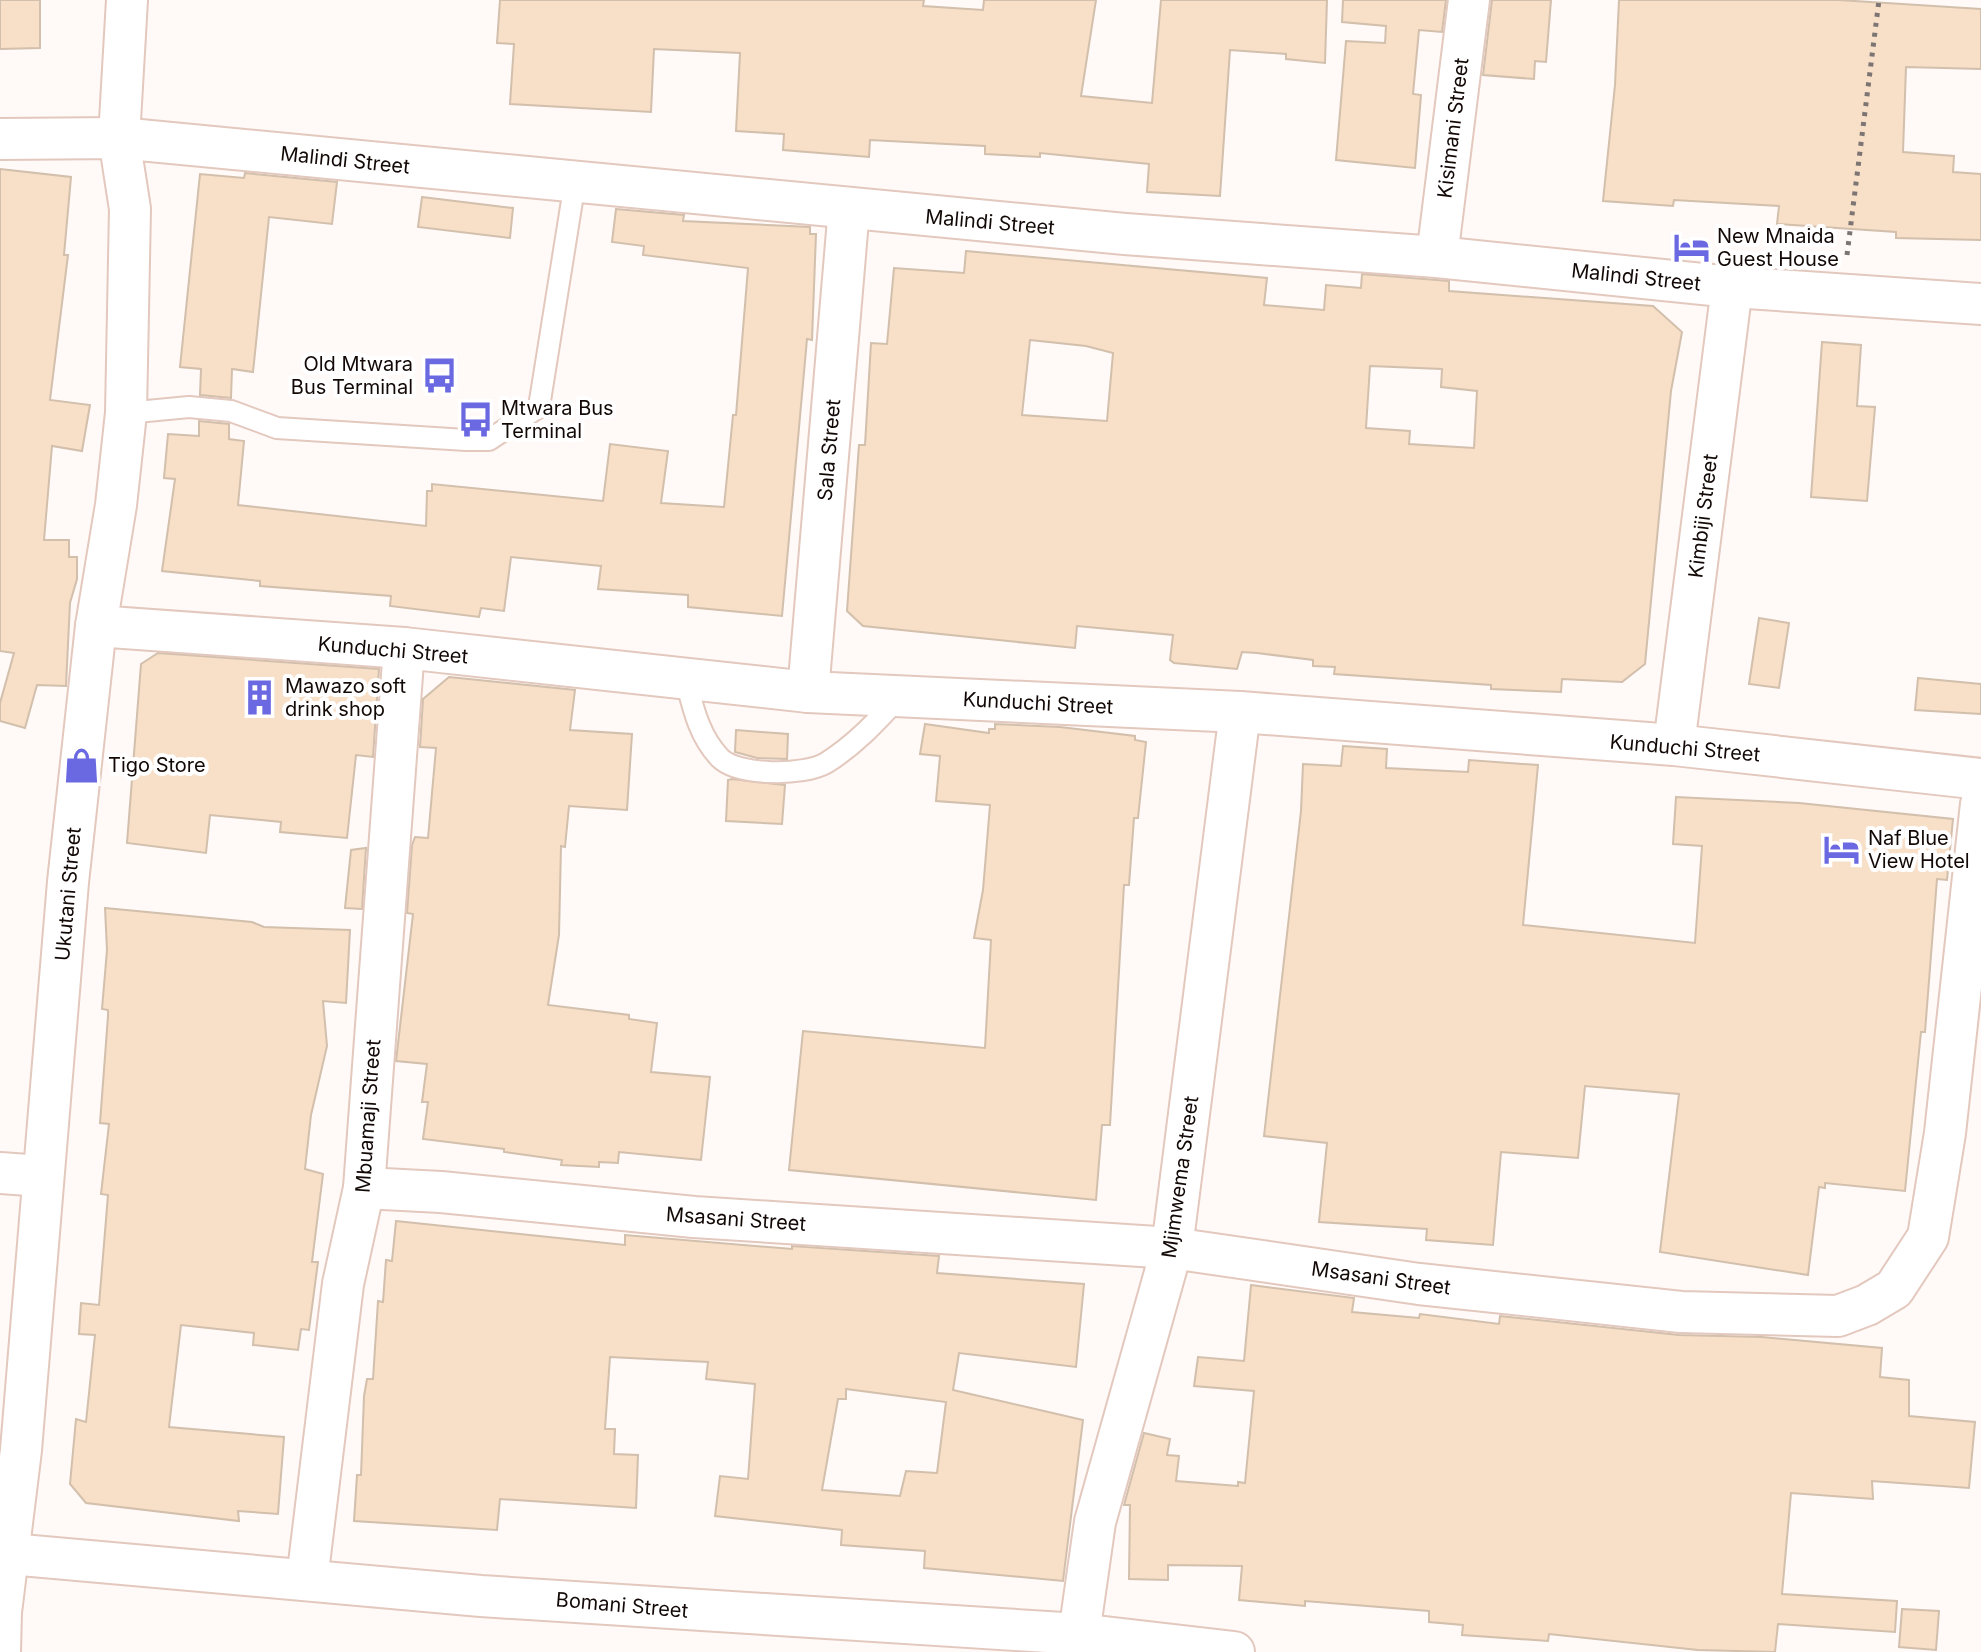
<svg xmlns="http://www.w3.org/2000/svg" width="1981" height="1652" font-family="Inter,sans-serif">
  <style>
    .building { fill: #f7dfc8; stroke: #d2bfac; stroke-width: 2; fill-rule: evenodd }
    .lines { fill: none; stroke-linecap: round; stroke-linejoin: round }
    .lane-casing { stroke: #e3c8be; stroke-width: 24 }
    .street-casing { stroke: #e3c8be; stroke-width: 44 }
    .path { stroke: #7d7573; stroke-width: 5; stroke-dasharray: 4 6; stroke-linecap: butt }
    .lane { stroke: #fff; stroke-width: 20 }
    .street { stroke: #fff; stroke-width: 40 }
    .labels { text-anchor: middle; stroke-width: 8; stroke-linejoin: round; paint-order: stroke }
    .street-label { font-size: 20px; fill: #120906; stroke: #fff }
    .poi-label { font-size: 20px; fill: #120906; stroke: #fff; text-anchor: start }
  </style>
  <rect width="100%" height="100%" fill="#fff9f7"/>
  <g class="building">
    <path d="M 0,0 L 40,0 L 40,48 L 0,49 Z"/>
    <path d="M 500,0 L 924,0 L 923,6 L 983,10 L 984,0 L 1096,0 L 1081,96 L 1152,103 L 1161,0 L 1327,0 L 1325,63 L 1286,59 L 1286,54 L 1230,50 L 1220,196 L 1147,192 L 1149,164 L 1040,153 L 1040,157 L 985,154 L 985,146 L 870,140 L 869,157 L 783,150 L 784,134 L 736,131 L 740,53 L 654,49 L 651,112 L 510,104 L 514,44 L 497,43 Z"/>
    <path d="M 1343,0 L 1446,0 L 1442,32 L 1419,30 L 1413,94 L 1421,95 L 1415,168 L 1336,160 L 1346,41 L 1385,43 L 1386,26 L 1342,22 Z"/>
    <path d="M 1492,0 L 1551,0 L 1546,62 L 1535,61 L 1534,79 L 1483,75 Z"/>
    <path d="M 1619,0 L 1839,0 L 1981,9 L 1981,69 L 1906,67 L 1903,152 L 1954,156 L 1953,172 L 1981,174 L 1981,240 L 1896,238 L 1896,232 L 1777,224 L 1779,206 L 1674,200 L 1673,206 L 1603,201 L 1615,85 Z"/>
    <path d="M 0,169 L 71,177 L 64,255 L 68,255 L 50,400 L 90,405 L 82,451 L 52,446 L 44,540 L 69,540 L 69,557 L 77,557 L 77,579 L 70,603 L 66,686 L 37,685 L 25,728 L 0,721 L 0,703 L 14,653 L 0,651 Z"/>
    <path d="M 245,173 L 337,182 L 332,224 L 269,217 L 253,372 L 232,369 L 231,398 L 200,395 L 201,369 L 180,367 L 200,174 L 244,178 Z"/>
    <path d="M 422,197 L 513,208 L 510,238 L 418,227 Z"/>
    <path d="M 616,209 L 684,215 L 683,221 L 810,227 L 810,234 L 816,234 L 812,340 L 807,339 L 782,616 L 688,607 L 688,595 L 598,589 L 601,566 L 511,557 L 504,611 L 481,608 L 479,617 L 390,606 L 391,596 L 260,586 L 260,581 L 162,571 L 175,479 L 164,478 L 168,434 L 199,436 L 199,421 L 229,424 L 229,439 L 244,441 L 238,505 L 426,526 L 427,491 L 432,491 L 432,484 L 603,501 L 610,444 L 668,451 L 661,503 L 724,507 L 733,415 L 736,415 L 748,268 L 643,255 L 644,246 L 612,242 Z"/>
    <path d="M 966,251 L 1267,278 L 1264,305 L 1324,310 L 1326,285 L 1361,288 L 1362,274 L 1449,281 L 1449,291 L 1653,306 L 1682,332 L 1671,391 L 1645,664 L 1622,682 L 1562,679 L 1561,692 L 1491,689 L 1491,685 L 1334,674 L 1335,667 L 1313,666 L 1313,660 L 1257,653 L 1242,652 L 1237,669 L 1174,663 L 1170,660 L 1173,635 L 1077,626 L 1075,648 L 863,626 L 847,611 L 859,445 L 865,445 L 871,343 L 887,344 L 894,268 L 964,273 ZM 1030,340 L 1086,346 L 1113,353 L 1107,421 L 1022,415 ZM 1370,366 L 1442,369 L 1441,387 L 1477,391 L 1474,448 L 1409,444 L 1410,431 L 1366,428 Z"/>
    <path d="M 1822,342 L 1861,345 L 1857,406 L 1875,407 L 1867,501 L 1811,497 Z"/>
    <path d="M 1759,618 L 1789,623 L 1779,688 L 1749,684 Z"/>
    <path d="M 158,653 L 379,669 L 373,757 L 356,755 L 347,838 L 280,832 L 281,822 L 210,815 L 206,853 L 127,843 L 141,664 Z"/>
    <path d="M 449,677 L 575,690 L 570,730 L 632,734 L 627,810 L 569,806 L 565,847 L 561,846 L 559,935 L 548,1005 L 629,1015 L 629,1019 L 657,1023 L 651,1072 L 710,1077 L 701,1160 L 619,1152 L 618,1163 L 599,1162 L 599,1167 L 561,1165 L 562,1160 L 504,1152 L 504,1149 L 423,1139 L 428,1102 L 422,1102 L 427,1064 L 396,1061 L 413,914 L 407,913 L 412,845 L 415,837 L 428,838 L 436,748 L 420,747 L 423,699 Z"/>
    <path d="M 1918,678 L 1981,684 L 1981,714 L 1915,710 Z"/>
    <path d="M 925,724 L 989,733 L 989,729 L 995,729 L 995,724 L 1060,727 L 1135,736 L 1135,740 L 1146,742 L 1138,818 L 1134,818 L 1129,885 L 1124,885 L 1110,1125 L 1102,1125 L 1096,1200 L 789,1170 L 803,1031 L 985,1048 L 991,940 L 974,938 L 983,890 L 990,805 L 936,801 L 940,756 L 920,754 Z"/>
    <path d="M 736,730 L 788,734 L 787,759 L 757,758 L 735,752 Z"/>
    <path d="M 1343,746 L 1387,749 L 1386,768 L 1468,772 L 1469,760 L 1538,765 L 1523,925 L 1695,943 L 1702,846 L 1673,844 L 1676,797 L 1799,803 L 1953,819 L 1947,880 L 1937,879 L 1925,1032 L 1921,1032 L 1905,1191 L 1825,1183 L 1825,1188 L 1819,1187 L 1808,1275 L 1660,1252 L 1679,1094 L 1585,1086 L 1578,1158 L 1501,1152 L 1493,1245 L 1426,1240 L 1427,1229 L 1319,1222 L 1327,1143 L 1264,1136 L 1301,811 L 1303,764 L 1341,766 Z"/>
    <path d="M 732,779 L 785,785 L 782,824 L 726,821 L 728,780 Z"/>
    <path d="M 366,848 L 362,909 L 345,908 L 351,850 Z"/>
    <path d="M 105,908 L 252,922 L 264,927 L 350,930 L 346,1003 L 323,1001 L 327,1046 L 311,1115 L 305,1169 L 323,1174 L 312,1262 L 318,1262 L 309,1330 L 301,1329 L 298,1350 L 253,1345 L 254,1333 L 181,1325 L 169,1427 L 284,1437 L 278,1514 L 238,1511 L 239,1521 L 86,1503 L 70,1484 L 76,1419 L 86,1422 L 95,1335 L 79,1334 L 81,1303 L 99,1305 L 108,1195 L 101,1194 L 109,1124 L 100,1123 L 108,1016 L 108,1010 L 102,1009 L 107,950 Z"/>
    <path d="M 396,1221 L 625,1245 L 625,1235 L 792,1249 L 792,1246 L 939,1256 L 937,1273 L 1084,1284 L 1076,1367 L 959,1353 L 953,1390 L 1083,1420 L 1063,1581 L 924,1568 L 925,1551 L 841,1545 L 842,1530 L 715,1516 L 720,1476 L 748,1479 L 755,1384 L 706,1379 L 708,1362 L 610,1357 L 605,1429 L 615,1429 L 614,1454 L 638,1455 L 636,1508 L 500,1499 L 497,1530 L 354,1521 L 357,1475 L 361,1475 L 364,1396 L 367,1379 L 373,1379 L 378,1301 L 383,1302 L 386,1260 L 392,1261 ZM 846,1389 L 946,1402 L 937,1473 L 906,1471 L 900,1496 L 822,1490 L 838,1399 L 846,1399 Z"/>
    <path d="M 1251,1285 L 1354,1298 L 1352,1312 L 1419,1318 L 1420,1314 L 1499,1324 L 1500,1316 L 1679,1335 L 1762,1337 L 1882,1348 L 1880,1377 L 1909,1380 L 1909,1416 L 1975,1422 L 1969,1488 L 1872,1481 L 1873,1499 L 1791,1493 L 1782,1594 L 1897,1601 L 1895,1632 L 1778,1624 L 1775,1652 L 1698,1650 L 1549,1634 L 1548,1641 L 1462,1635 L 1463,1625 L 1429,1622 L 1429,1611 L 1305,1601 L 1305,1606 L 1239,1600 L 1242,1566 L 1168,1565 L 1168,1580 L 1129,1579 L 1130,1505 L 1124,1505 L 1144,1433 L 1170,1439 L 1167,1455 L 1179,1456 L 1176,1481 L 1238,1486 L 1238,1482 L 1245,1483 L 1254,1391 L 1194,1386 L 1198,1357 L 1244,1361 Z"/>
    <path d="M 1902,1609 L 1939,1611 L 1936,1650 L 1899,1647 Z"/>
  </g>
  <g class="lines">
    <defs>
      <g id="lane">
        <path d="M 126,413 L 189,407 L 231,411 L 277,428 L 466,440 L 489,440 L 539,407 L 575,182"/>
        <path d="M 686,680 C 693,708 699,736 720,758 C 738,776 804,776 826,763 C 855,745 876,722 899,697"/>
      </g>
      <g id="street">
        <path d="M 0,139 L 119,138 L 1125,234 L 1437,257 L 1732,287 L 1981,304"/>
        <path d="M 1437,257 L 1469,0"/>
        <path d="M 96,626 L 404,648 L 808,692 L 1240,712 L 1674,745 L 1981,779"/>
        <path d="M 808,692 L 849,208"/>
        <path d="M 1674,745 L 1732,287"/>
        <path d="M 0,1173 L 42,1176"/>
        <path d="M 364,1188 L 441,1192 L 694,1217 L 1172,1248 L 1419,1284 L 1681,1312 L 1838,1316 L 1867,1305 L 1894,1289 L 1928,1237 L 1945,1133 L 1981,804"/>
        <path d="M 10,1554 L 481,1596 L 1079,1634 L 1234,1652"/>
        <path d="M 307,1580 L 343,1284 L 364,1188 L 404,648"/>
        <path d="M 1079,1634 L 1095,1522 L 1172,1248 L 1240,712"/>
        <path d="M 0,1652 L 1,1612 L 21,1450 L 68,882 L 96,626 L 116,505 L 126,413 L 130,209 L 119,138 L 127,0"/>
      </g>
    </defs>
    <use href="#lane" class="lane-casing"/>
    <use href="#street" class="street-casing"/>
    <path class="path" d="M 1847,255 L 1879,0"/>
    <use href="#lane" class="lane"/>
    <use href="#street" class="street"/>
  </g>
  <defs>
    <symbol id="hotel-bare" viewBox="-9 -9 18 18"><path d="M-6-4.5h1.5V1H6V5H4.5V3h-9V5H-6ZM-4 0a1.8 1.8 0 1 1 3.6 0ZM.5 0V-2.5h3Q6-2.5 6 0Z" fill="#6b69e2" stroke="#fff" stroke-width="2.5" paint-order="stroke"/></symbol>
    <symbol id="bus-bare" viewBox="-9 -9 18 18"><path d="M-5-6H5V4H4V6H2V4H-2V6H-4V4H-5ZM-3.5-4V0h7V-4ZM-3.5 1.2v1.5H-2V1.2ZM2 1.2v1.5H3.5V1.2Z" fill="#6b69e2" stroke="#fff" stroke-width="2.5" paint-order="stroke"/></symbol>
    <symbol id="building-bare" viewBox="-9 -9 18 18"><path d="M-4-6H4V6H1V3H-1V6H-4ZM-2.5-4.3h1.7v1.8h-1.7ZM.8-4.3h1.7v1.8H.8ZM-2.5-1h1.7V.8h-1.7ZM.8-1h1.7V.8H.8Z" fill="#6b69e2" stroke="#fff" stroke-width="2.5" paint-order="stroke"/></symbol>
    <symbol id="shop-bare" viewBox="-9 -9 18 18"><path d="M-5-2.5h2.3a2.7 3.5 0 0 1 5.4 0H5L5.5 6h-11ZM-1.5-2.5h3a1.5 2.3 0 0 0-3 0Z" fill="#6b69e2" stroke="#fff" stroke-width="2.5" paint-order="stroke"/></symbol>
  </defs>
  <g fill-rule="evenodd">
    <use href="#hotel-bare" x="1666" y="222" width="51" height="51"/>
    <use href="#bus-bare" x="414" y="350" width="51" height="51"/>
    <use href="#bus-bare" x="450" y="394" width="51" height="51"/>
    <use href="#building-bare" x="234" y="672" width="51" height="51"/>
    <use href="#shop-bare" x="56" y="740" width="51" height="51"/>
    <use href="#hotel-bare" x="1816" y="824" width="51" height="51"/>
  </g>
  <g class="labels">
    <g class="street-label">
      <text transform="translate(1453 128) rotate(-83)" y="7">Kisimani Street</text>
      <text transform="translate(345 160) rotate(6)" y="7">Malindi Street</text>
      <text transform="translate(990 222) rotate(5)" y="7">Malindi Street</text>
      <text transform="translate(1636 277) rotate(6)" y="7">Malindi Street</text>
      <text transform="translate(829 450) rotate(-85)" y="7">Sala Street</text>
      <text transform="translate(1703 516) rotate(-83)" y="7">Kimbiji Street</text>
      <text transform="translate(393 650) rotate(5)" y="7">Kunduchi Street</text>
      <text transform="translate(1038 703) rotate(3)" y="7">Kunduchi Street</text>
      <text transform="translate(1685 748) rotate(5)" y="7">Kunduchi Street</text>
      <text transform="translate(68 894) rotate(-85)" y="7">Ukutani Street</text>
      <text transform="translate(368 1116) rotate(-86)" y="7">Mbuamaji Street</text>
      <text transform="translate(1180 1177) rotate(-82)" y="7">Mjimwema Street</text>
      <text transform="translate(736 1219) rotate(4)" y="7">Msasani Street</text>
      <text transform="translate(1381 1278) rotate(8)" y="7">Msasani Street</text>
      <text transform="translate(622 1605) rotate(5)" y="7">Bomani Street</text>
    </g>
    <g class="poi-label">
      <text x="1717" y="243">New Mnaida<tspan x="1717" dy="23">Guest House</tspan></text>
      <text x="413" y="371" text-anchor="end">Old Mtwara<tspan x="413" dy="23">Bus Terminal</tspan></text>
      <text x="501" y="415">Mtwara Bus<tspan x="501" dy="23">Terminal</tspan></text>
      <text x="285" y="693">Mawazo soft<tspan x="285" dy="23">drink shop</tspan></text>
      <text x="108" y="772">Tigo Store</text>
      <text x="1868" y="845">Naf Blue<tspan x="1868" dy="23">View Hotel</tspan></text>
    </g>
  </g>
</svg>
